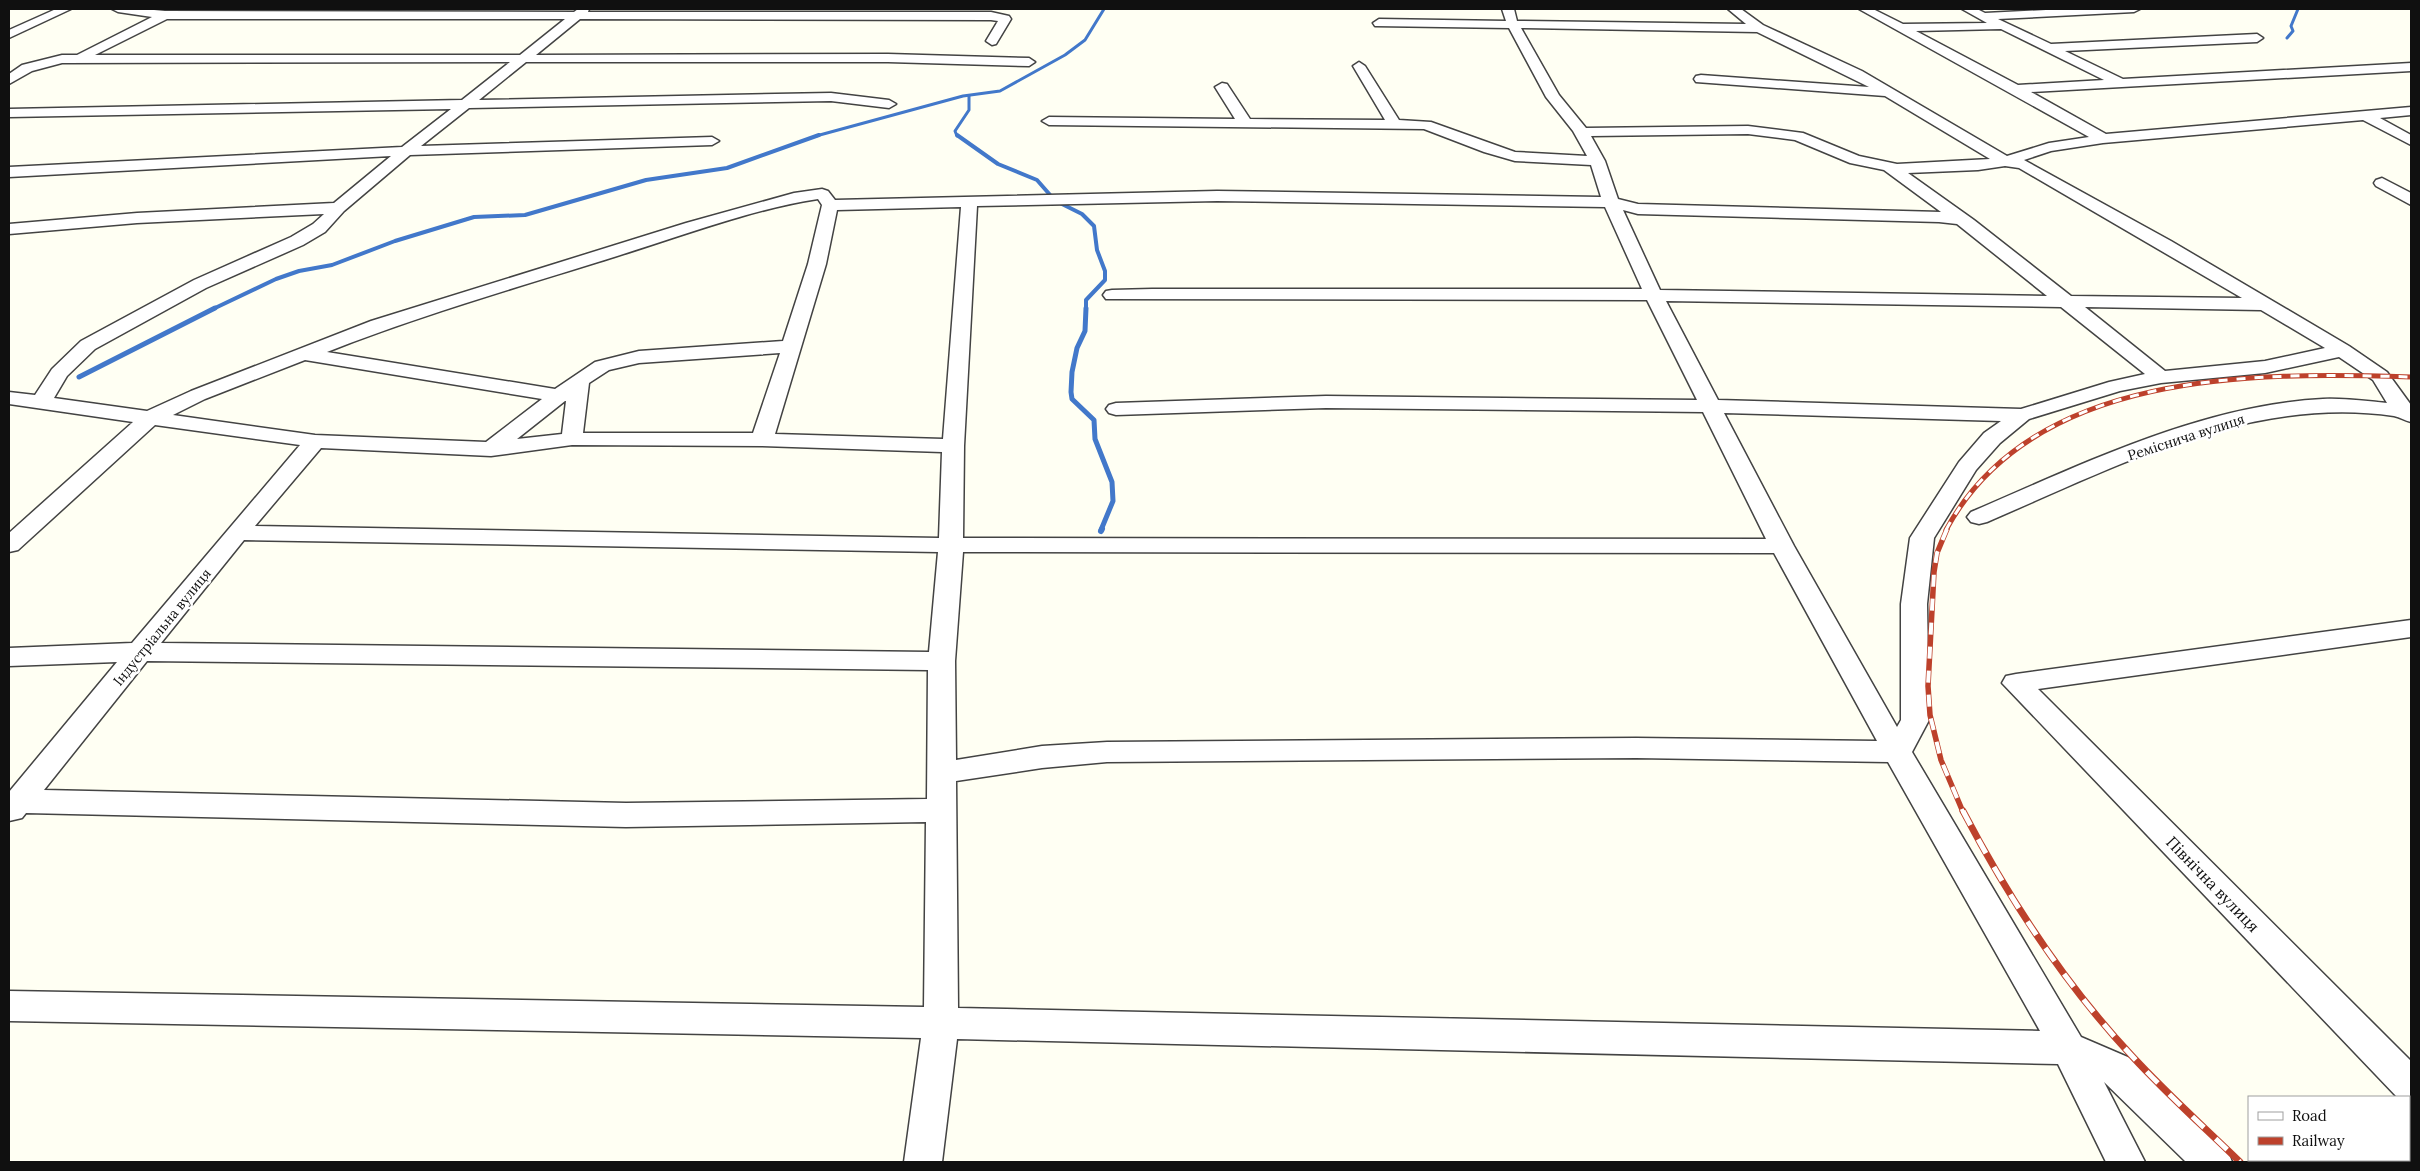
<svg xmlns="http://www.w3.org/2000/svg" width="2420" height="1171" font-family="Lora,serif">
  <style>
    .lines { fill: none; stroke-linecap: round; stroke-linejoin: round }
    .stream-far3 { stroke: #4278ca; stroke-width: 3 }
    .stream-far2 { stroke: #4278ca; stroke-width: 4 }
    .stream-far1 { stroke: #4278ca; stroke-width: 5 }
    .stream { stroke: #4278ca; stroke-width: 6 }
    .minor-casing { stroke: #434343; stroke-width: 3 }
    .minor { fill: #fff; fill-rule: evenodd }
    .rail-far2-casing { stroke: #bd412b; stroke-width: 5 }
    .rail-far1-casing { stroke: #bd412b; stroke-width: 5.5 }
    .rail-casing { stroke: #bd412b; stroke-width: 7 }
    .rail-far2 { stroke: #fff; stroke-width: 3; stroke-dasharray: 9; stroke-linecap: butt }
    .rail-far1 { stroke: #fff; stroke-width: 4; stroke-dasharray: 12; stroke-linecap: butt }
    .rail { stroke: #fff; stroke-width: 5; stroke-dasharray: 16; stroke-linecap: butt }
    .labels { text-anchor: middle; stroke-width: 5; stroke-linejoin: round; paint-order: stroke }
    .street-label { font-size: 14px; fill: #101010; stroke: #fff }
    .near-street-label { font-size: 16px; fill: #101010; stroke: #fff }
  </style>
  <rect width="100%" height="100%" fill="#fffff3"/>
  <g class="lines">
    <g class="stream-far3">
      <path d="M 2287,38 L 2293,31 L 2291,26 L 2298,9"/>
      <path d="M 816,136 L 963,96 L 1000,91 L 1065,55 L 1085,40 L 1104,9"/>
      <path d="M 957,136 L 955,131 L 969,110 L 969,96"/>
    </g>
    <g class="stream-far2">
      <path d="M 957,135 L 998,164 L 1037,180 L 1051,196"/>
      <path d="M 1056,201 L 1082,214 L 1094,226 L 1097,250 L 1105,271 L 1105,280 L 1086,300 L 1086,309"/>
      <path d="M 213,309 L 276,279 L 299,271 L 332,265 L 395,241 L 474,217 L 525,215 L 646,180 L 727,168 L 819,135"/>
    </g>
    <g class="stream-far1">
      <path d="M 1086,308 L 1085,331 L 1077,348 L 1072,372 L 1071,392 L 1072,399 L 1094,420 L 1095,439 L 1112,482 L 1113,501 L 1101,530"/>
      <path d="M 79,377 L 215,308"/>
    </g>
    <path class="stream" d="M 1101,531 L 1102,529"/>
    <defs>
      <g id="minor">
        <path d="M 56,9 L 71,9 L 9,38 L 9,30 Z"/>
        <path d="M 112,9 L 143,9 L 165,11 L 574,12 L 578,9 L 589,9 L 588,12 L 991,12 L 1009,16 L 1011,19 L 996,44 L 992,45 L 986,41 L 998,21 L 991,20 L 580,19 L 536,55 L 888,54 L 1029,58 L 1035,62 L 1029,66 L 888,62 L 526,62 L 479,100 L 831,93 L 889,100 L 896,104 L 889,108 L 831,101 L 469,108 L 421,146 L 712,137 L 719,141 L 712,145 L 410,155 L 344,211 L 325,232 L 303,245 L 206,288 L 95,349 L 67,376 L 54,398 L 147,411 L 191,391 L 371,321 L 686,223 L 794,193 L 822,189 L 828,191 L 835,200 L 1217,191 L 1601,197 L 1591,165 L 1515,161 L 1484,152 L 1424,129 L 1049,125 L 1042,121 L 1049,117 L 1235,119 L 1215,87 L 1222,83 L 1227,84 L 1250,119 L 1385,120 L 1353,66 L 1359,62 L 1365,66 L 1399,120 L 1431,122 L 1515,152 L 1587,156 L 1573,131 L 1546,97 L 1509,28 L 1375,26 L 1373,23 L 1379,19 L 1506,21 L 1502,9 L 1514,9 L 1517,21 L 1746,24 L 1728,9 L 1741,9 L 1763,25 L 1862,71 L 2007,156 L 2049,143 L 2089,137 L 1859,9 L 1873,9 L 1903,24 L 1987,23 L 1962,9 L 1977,9 L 1985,13 L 2065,9 L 2140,9 L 2134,12 L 1998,19 L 2051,44 L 2257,34 L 2263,38 L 2257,42 L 2065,51 L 2123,79 L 2411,63 L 2411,71 L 2031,92 L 2106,134 L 2411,107 L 2411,115 L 2380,118 L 2411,135 L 2411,145 L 2363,120 L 2103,143 L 2051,151 L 2024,160 L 2171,241 L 2349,346 L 2387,372 L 2411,405 L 2411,422 C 2405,421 2400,417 2394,416 C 2250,395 2115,467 1987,522 L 1979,524 L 1971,522 L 1967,517 L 1971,512 C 2081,465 2201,405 2323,399 C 2344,398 2366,401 2387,403 L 2373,380 L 2339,357 L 2265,373 L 2161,383 L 2120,391 L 2029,419 L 2000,443 L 1976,470 L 1934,538 L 1927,604 L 1929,720 L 1912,752 L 2081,1037 L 2130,1058 L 2227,1149 L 2232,1162 L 2186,1162 L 2104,1082 L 2145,1162 L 2106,1162 L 2058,1064 L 957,1039 L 942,1162 L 904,1162 L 921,1038 L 9,1021 L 9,991 L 924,1007 L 926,822 L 626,827 L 26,813 L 22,818 L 9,821 L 9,792 L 117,662 L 9,666 L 9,648 L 132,643 L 300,445 L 155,425 L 18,550 L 9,552 L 9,533 L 133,422 L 9,404 L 9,392 L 35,395 L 52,369 L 81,341 L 194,280 L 291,237 L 313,224 L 324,214 L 137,223 L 9,234 L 9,224 L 137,213 L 334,203 L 391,156 L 9,177 L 9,167 L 402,147 L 451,109 L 9,117 L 9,109 L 462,100 L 510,62 L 62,63 L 32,71 L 9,84 L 9,74 L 22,65 L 62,55 L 77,55 L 152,17 L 118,12 ZM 167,19 L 565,19 L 520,55 L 95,55 ZM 1521,28 L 1757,32 L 1869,87 L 1701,75 L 1696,76 L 1694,79 L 1696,82 L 1885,96 L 1990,159 L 1897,164 L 1859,156 L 1803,133 L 1748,126 L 1586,128 L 1559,95 ZM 2001,29 L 2104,80 L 2018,85 L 1916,31 ZM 1748,134 L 1795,140 L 1850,163 L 1884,170 L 1941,212 L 1638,204 L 1618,199 L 1605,161 L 1591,136 ZM 2005,166 L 2019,168 L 2242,298 L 2071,296 L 1974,220 L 1908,173 L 1978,170 ZM 818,199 L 822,205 L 808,264 L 783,341 L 639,351 L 595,362 L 555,389 L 327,352 C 421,315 518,287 614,257 C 678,237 752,209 818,199 ZM 1217,201 L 1605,207 L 1642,289 L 1152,289 L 1112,290 L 1106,291 L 1103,295 L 1106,299 L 1647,300 L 1697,400 L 1326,396 L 1116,403 L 1109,405 L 1106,409 L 1109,413 L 1116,415 L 1326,408 L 1703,412 L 1766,539 L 963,538 L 964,446 L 977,206 ZM 961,207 L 943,439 L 775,434 L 826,264 L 837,210 ZM 1623,210 L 1638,214 L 1939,222 L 1957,224 L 2047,296 L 1660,290 ZM 1666,301 L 2061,307 L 2145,374 L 2109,382 L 2021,409 L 1718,400 ZM 2085,307 L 2261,310 L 2325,348 L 2265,361 L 2165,371 ZM 780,353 L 753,433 L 583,433 L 589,383 L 609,370 L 639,363 ZM 305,360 L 542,399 L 486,442 L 315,435 L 173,415 L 205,399 ZM 566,401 L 562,434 L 517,439 L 565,401 ZM 1724,413 L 2001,421 L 1984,433 L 1959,462 L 1910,538 L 1901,604 L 1901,720 L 1897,727 L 1794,546 ZM 572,445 L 762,446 L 942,452 L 939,538 L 255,526 L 321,448 L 491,456 ZM 244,540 L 938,552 L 929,652 L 161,643 ZM 963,552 L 1774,553 L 1877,741 L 1636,738 L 1107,742 L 1042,746 L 956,760 L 955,661 ZM 147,661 L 928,670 L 927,799 L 626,803 L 44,790 ZM 1636,758 L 1888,762 L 2040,1031 L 958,1008 L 956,781 L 1042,768 L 1107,762 Z"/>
        <path d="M 2382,178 L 2411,193 L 2411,205 L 2376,186 L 2374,183 L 2376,180 Z"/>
        <path d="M 2411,620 L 2411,637 L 2038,689 L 2411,1061 L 2411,1103 L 2409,1102 L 2409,1097 L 2397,1097 L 2002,683 L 2006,676 L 2016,674 Z"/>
      </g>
    </defs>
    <use href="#minor" class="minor-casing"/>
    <use href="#minor" class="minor"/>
    <defs>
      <path id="rail-far2" d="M 1946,530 C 2032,370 2253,372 2411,377"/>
      <path id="rail-far1" d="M 1947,529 L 1937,553 L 1934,572 L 1928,686 L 1930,715 L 1941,760 L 1963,812"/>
      <path id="rail" d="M 1963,811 C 2009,899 2064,983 2132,1056 C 2166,1093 2204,1127 2240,1162"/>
    </defs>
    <use href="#rail-far2" class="rail-far2-casing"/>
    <use href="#rail-far1" class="rail-far1-casing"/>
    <use href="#rail" class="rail-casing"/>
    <use href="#rail-far2" class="rail-far2"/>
    <use href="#rail-far1" class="rail-far1"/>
    <use href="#rail" class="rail"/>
  </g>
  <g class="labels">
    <g class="street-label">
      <text transform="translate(2186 437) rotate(-18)" y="5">Реміснича вулиця</text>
      <text transform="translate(162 627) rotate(-51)" y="5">Індустріальна вулиця</text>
    </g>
    <g class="near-street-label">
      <text transform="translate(2213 884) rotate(46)" y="6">Північна вулиця</text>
    </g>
  </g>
  <rect width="2420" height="1171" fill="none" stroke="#101010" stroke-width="20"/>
  <rect x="2248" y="1096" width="162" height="65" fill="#ffffff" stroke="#9f9f9f"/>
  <rect x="2258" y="1112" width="25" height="8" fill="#ffffff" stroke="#9f9f9f"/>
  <text x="2292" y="1121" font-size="15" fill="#101010">Road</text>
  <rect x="2258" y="1137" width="25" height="8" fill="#bd412b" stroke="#9f9f9f"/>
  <text x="2292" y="1146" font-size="15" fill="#101010">Railway</text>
</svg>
